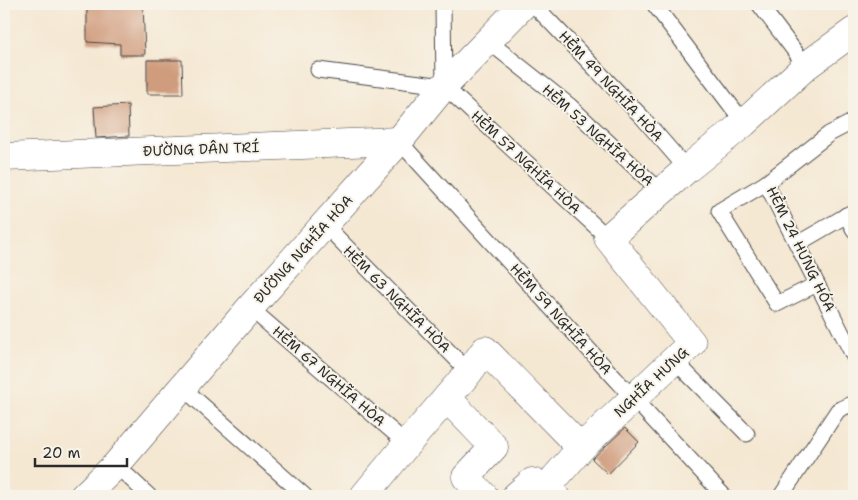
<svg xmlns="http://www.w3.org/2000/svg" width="858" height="500" font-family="'Shantell Sans',sans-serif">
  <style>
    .building { fill: #d09c7e }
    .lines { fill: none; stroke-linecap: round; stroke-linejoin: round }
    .service-casing { stroke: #494744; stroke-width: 17 }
    .minor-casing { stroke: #494744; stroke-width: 29 }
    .service { stroke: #fff; stroke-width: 15 }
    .minor { stroke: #fff; stroke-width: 28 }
    .labels { text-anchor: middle; stroke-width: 4; stroke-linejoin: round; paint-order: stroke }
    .street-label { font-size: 14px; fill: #2b2b2b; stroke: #f7f3e8 }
  </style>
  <rect width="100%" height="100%" fill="#f7f3e8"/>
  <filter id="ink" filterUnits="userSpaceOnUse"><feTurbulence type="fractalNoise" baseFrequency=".02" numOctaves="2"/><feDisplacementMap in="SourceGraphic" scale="10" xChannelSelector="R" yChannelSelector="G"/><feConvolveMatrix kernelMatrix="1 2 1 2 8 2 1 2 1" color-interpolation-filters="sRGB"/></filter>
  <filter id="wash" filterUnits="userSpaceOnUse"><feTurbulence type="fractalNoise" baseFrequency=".0096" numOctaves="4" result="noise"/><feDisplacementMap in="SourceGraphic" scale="20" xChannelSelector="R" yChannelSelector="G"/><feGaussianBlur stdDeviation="1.12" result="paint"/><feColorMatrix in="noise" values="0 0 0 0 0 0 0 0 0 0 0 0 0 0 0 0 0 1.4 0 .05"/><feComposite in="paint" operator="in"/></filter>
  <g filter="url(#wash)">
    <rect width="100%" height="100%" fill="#f5e8d3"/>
    <g id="blocks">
      <g class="building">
        <path d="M 87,4 L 143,4 L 145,55 L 120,55 L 120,44 L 87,42 Z"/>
        <path d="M 147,60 L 182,60 L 183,94 L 147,94 Z"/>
        <path d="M 128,105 L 129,136 L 96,138 L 94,107 Z"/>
        <path d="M 625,428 L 639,442 L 608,474 L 592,459 Z"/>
      </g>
    </g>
  </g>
  <g filter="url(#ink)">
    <use href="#blocks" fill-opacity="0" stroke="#494744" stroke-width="1"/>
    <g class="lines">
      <defs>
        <g id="service">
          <path d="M 443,4 L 444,86"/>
          <path d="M 533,4 L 642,117 L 687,169"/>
          <path d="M 654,4 L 744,123"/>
          <path d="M 759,4 L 806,66"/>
          <path d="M 488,41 L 570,106 L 661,192"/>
          <path d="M 318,70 L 444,86"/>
          <path d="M 444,86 L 608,238"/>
          <path d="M 854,121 L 829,134 L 766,183 L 854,357"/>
          <path d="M 399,141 L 633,398 L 724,496"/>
          <path d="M 766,183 L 719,211 L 777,304 L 817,284"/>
          <path d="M 846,215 L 854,230"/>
          <path d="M 325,225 L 469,372"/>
          <path d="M 797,244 L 854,211"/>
          <path d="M 250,308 L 407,444"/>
          <path d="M 674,360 L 747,434"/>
          <path d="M 183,388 L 305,496"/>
          <path d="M 116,465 L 149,496"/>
          <path d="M 781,496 L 838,410 L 854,403"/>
        </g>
        <g id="minor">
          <path d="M 4,157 L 399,141"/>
          <path d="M 447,398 L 494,447 L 466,477 L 484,496"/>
          <path d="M 84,496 L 116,465 L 250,308 L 399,141 L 444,86 L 524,4"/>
          <path d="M 364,496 L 407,444 L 469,372 L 485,350 L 581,448 L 692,343 L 608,238 L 687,169 L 744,123 L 806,66 L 854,31"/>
          <path d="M 516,496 L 532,482 L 547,487"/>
          <path d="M 555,496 L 547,487 L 581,448"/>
        </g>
      </defs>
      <use href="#service" class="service-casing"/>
      <use href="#minor" class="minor-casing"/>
      <use href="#service" class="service"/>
      <use href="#minor" class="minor"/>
    </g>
  </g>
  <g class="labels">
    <g class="street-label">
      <text transform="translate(611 86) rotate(47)" y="5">HẺM 49 NGHĨA HÒA</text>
      <text transform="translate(598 135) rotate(42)" y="5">HẺM 53 NGHĨA HÒA</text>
      <text transform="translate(201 149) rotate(-2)" y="5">ĐƯỜNG DÂN TRÍ</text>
      <text transform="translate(526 162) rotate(43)" y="5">HẺM 57 NGHĨA HÒA</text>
      <text transform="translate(303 249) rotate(-48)" y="5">ĐƯỜNG NGHĨA HÒA</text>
      <text transform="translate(801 249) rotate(64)" y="5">HẺM 24 HƯNG HÓA</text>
      <text transform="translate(397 299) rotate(45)" y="5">HẺM 63 NGHĨA HÒA</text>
      <text transform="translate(561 319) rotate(48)" y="5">HẺM 59 NGHĨA HÒA</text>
      <text transform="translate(329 376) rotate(41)" y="5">HẺM 67 NGHĨA HÒA</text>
      <text transform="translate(651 382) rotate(-43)" y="5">NGHĨA HƯNG</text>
    </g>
  </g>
  <rect width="858" height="500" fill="none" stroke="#f7f3e8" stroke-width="20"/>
  <path d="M35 458v8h92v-8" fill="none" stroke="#2b2b2b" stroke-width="2.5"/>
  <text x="42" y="458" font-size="15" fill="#2b2b2b" stroke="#f7f3e8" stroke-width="4" paint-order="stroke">20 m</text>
</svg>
